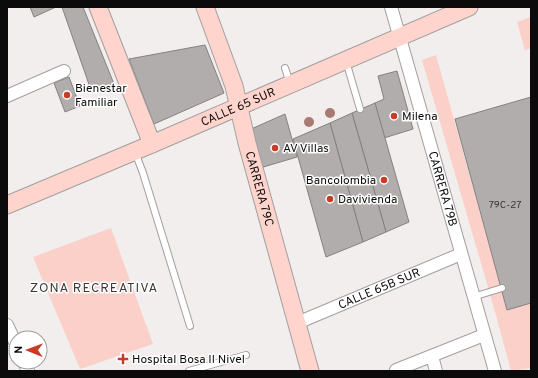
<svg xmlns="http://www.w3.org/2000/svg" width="538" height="378" font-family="Overpass,sans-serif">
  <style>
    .green { fill: #fbd0c8 }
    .building { fill: #b1adac; stroke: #848180 }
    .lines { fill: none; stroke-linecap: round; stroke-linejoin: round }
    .lane-casing { stroke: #a39f9f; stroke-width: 8 }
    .street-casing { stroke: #a39f9f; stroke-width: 14 }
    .secondary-casing { stroke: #a39f9f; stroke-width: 19 }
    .lane { stroke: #fff; stroke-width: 6 }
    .street { stroke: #fff; stroke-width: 12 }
    .secondary { stroke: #fed4cd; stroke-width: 17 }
    .tree { fill: #a77a73 }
    .poi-dot { fill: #c83c26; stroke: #fff; stroke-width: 1.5 }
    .labels { text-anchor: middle; stroke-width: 3; stroke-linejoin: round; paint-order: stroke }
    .number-label { font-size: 10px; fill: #353433 }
    .poi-label { font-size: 12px; fill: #0c0b0b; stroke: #fff; text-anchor: start }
    .street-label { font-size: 12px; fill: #0c0b0b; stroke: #fff }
    .neighbourhood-label { font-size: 13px; letter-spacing: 1px; fill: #3a3837; stroke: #fff }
  </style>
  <rect width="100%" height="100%" fill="#f1eeed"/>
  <g class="green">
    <path d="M 531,17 L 531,48 L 525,50 L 517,22 Z"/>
    <path d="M 436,55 L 507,309 L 531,303 L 531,368 L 511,371 L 494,308 L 422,60 Z"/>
    <path d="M 111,228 L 153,344 L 80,369 L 33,257 Z"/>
  </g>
  <g class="building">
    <path d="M 30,7 L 56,7 L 34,17 Z"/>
    <path d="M 62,7 L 83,7 L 114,84 L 92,93 Z"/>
    <path d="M 205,45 L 224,93 L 154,124 L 129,59 Z"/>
    <path d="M 397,71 L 413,129 L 384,138 L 375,103 L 384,99 L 378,76 Z"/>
    <path d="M 69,77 L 80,106 L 65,112 L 54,83 Z"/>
    <path d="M 531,97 L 531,303 L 507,310 L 455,119 Z"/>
    <path d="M 375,103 L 409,222 L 386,232 L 352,113 Z"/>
    <path d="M 352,113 L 386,232 L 363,242 L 330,123 Z"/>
    <path d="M 285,114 L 297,157 L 260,168 L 249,130 Z"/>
    <path d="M 330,123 L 363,242 L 326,257 L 293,139 Z"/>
  </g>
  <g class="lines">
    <defs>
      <g id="lane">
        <path d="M 346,61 L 360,109"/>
        <path d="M 285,68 L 290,83"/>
        <path d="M 135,152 L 143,173 L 190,326"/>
        <path d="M 473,297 L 502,288"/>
        <path d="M 189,371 L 246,355"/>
      </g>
      <g id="street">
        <path id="s1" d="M 391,7 L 495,371"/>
        <path d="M 7,96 L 64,71"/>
        <path id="s2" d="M 297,323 L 461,254"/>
        <path d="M 7,325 L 16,344"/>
        <path d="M 432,356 L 436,371"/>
        <path d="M 24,362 L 28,371"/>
        <path d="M 396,370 L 484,335"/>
      </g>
      <g id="secondary">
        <path d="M 98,7 L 152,144"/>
        <path id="s3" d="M 205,7 L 234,86 L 247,143 L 310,371"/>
        <path id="s4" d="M 7,205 L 152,144 L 469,7"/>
      </g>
    </defs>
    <use href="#lane" class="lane-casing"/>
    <use href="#street" class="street-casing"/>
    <use href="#secondary" class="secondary-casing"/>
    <use href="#lane" class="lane"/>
    <use href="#street" class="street"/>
    <use href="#secondary" class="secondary"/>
  </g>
  <g class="tree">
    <circle cx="330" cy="113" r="5"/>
    <circle cx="309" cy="122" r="5"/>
  </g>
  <g class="poi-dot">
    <circle cx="67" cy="95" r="4"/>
    <circle cx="394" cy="116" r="4"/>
    <circle cx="275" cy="148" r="4"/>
    <circle cx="384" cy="180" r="4"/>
    <circle cx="330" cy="199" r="4"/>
    <path d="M121 353h4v4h4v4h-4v4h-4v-4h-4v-4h4z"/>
  </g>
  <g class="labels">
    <g class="number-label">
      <text x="505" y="208">79C-27</text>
    </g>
    <g class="poi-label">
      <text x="75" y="92">Bienestar<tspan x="75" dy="14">Familiar</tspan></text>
      <text x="402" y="120">Milena</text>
      <text x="283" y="152">AV Villas</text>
      <text x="376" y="184" text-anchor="end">Bancolombia</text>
      <text x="338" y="203">Davivienda</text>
      <text x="132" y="363">Hospital Bosa Il Nivel</text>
    </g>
    <g class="street-label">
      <text dy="4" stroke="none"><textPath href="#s4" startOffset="251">CALLE 65 SUR</textPath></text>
      <text dy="4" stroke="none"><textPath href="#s3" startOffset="190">CARRERA 79C</textPath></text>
      <text dy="4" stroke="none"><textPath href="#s1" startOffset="189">CARRERA 79B</textPath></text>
      <text dy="4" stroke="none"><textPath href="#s2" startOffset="89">CALLE 65B SUR</textPath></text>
    </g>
    <g class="neighbourhood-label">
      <text x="94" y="292">ZONA RECREATIVA</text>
    </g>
  </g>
  <rect width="538" height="378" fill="none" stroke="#0c0b0b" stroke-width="16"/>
  <g transform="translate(28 350) rotate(271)"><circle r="19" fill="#ffffff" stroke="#9e9d9d"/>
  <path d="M0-3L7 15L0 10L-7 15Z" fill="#c83c26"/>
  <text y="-6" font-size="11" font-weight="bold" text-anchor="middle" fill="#0c0b0b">N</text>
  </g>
</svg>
